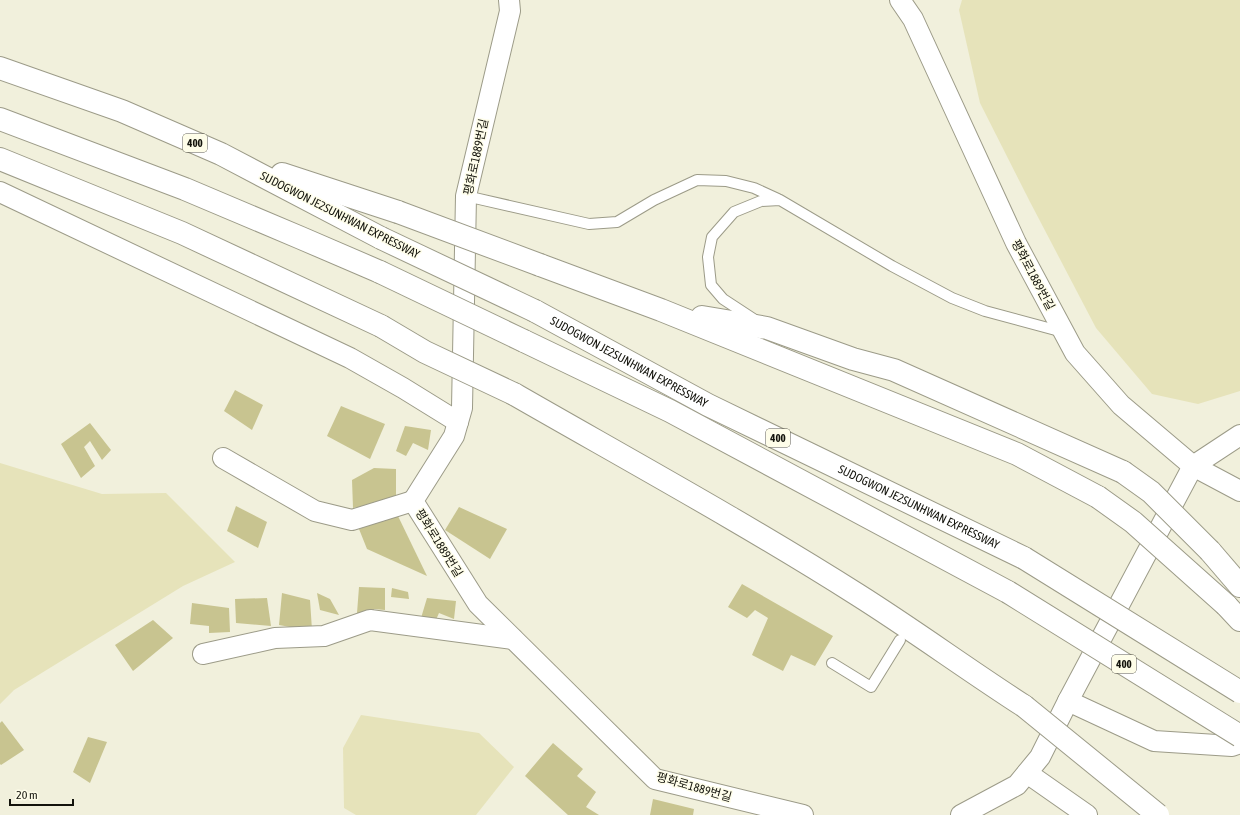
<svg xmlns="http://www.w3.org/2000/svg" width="1240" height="815" font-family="'Asap Condensed','Noto Sans KR',sans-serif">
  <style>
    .green { fill: #e6e3ba }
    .building { fill: #c8c490 }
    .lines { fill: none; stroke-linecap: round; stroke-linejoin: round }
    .service-casing { stroke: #9c9b88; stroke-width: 12 }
    .minor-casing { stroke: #9c9b88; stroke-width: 22 }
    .motorway-casing { stroke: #9c9b88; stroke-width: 24 }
    .service { stroke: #fff; stroke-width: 10 }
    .minor { stroke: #fff; stroke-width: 20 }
    .motorway { stroke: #fff; stroke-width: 22 }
    .motorway-bridge-casing { stroke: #9c9b88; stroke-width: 24; stroke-linecap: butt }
    .motorway-bridge { stroke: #fff; stroke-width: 22 }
    .labels { text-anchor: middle; stroke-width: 3; stroke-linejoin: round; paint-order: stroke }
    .shield { fill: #fefde9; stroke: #5a594e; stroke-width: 1 }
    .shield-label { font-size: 11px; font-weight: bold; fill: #13130c }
    .street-label { font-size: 12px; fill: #13130c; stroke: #fefde9 }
  </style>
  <rect width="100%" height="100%" fill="#f1f0dc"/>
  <g class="green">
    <path d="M 962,0 L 1240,0 L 1240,391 L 1198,404 L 1152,394 L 1096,328 L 1029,200 L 980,103 L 959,10 Z"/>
    <path d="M 0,463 L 102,494 L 166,493 L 235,562 L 183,586 L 14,690 L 0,704 Z"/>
    <path d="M 361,715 L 479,733 L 514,767 L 476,815 L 356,815 L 344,808 L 343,748 Z"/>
  </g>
  <g class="building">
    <path d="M 235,390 L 263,405 L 252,430 L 224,411 Z"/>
    <path d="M 341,406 L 385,424 L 370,459 L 327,436 Z"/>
    <path d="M 90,423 L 111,450 L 102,460 L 90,441 L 84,447 L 95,466 L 81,478 L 61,444 Z"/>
    <path d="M 405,426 L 431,430 L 428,450 L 413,443 L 406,456 L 396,451 Z"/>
    <path d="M 374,468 L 396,469 L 396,500 L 353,508 L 352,480 Z"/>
    <path d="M 236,506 L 267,522 L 258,548 L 227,531 Z"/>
    <path d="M 459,507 L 507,529 L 490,559 L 445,530 Z"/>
    <path d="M 397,514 L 427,576 L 367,549 L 359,529 Z"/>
    <path d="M 742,584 L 833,636 L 815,666 L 791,655 L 783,671 L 752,655 L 768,618 L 755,610 L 747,618 L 728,607 Z"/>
    <path d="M 359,587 L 385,588 L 385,610 L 374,609 L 373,614 L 357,613 Z"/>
    <path d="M 392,588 L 408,592 L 409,599 L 391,597 Z"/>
    <path d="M 282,593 L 310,600 L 312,630 L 291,632 L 290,627 L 279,625 Z"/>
    <path d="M 317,593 L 330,599 L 339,615 L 320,610 Z"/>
    <path d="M 267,598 L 271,626 L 236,623 L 235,599 Z"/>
    <path d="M 427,598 L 456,601 L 454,619 L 439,613 L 435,622 L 421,618 Z"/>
    <path d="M 192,603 L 229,608 L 230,632 L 209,633 L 209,626 L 190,624 Z"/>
    <path d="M 153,620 L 173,638 L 133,671 L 115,645 Z"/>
    <path d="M 2,721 L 24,750 L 1,765 L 0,764 L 0,723 Z"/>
    <path d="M 88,737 L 107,742 L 90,783 L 73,772 Z"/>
    <path d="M 553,743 L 583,769 L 577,776 L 596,792 L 586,807 L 599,815 L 568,815 L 525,776 Z"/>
    <path d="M 653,799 L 694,809 L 693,815 L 650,815 Z"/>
  </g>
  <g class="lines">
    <defs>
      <g id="service">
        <path d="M 466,196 L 589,224 L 617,222 L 654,200 L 697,180 L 726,181 L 754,188 L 778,199"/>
        <path d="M 755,320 L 723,299 L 711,285 L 708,257 L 712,237 L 734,212 L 761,201 L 780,200 L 892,266 L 952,298 L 985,311 L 1063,332"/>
        <path d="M 832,663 L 871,687 L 900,640"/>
      </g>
      <g id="minor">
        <path d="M 509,0 L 510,11 L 466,196 L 462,408 L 454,436 L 413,501 L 478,604 L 655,779 L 803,815"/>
        <path d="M 900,0 L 913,19 L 1016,243 L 1075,353 L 1121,405 L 1193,466 L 1240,491"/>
        <path d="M 0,192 L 350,358 L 403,388 L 458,422"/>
        <path d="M 223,458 L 315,511 L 352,520 L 413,501"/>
        <path d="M 203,654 L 275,638 L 324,636 L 370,620 L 513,639"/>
        <path d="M 1068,701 L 1154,741 L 1232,746 L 1240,743"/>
        <path d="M 1027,773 L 1087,815"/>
        <path d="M 961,815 L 1017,785 L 1040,757 L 1068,701 L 1193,466 L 1240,435"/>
      </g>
      <g id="motorway">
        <path d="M 0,68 L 122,111 L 221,154 L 381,238"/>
        <path d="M 0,119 L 185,189 L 301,238 L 380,272"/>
        <path d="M 0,159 L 182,233 L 381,326"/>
        <path d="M 282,174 L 398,212"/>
        <path d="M 540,265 L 661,310 L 1017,454 L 1098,497"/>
        <path id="s1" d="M 535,311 L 708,405 L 1024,558"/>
        <path d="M 702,317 L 767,328 L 853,359 L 894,370 L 1123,472"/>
        <path d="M 524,341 L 670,411 L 1008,592"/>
        <path d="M 514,394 C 629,460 746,524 858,595 C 915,631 968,670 1024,706"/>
        <path d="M 1210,551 L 1240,586"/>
        <path d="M 1226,605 L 1240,620"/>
      </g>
    </defs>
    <use href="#service" class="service-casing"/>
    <use href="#minor" class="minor-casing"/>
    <use href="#motorway" class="motorway-casing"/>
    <use href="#service" class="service"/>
    <use href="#minor" class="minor"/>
    <use href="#motorway" class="motorway"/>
    <defs>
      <g id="motorway-bridge">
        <path d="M 398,212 L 540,265"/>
        <path d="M 381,238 L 535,311"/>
        <path d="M 380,272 L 524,341"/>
        <path d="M 381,326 L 425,352 L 514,394"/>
        <path d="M 1123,472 L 1151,492 L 1210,551"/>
        <path d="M 1098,497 L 1133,522 L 1226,605"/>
        <path d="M 1024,558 L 1240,692"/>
        <path d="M 1008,592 L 1240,736"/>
        <path d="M 1024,706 L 1158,815"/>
      </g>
    </defs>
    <use href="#motorway-bridge" class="motorway-bridge-casing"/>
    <use href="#motorway-bridge" class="motorway-bridge"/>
  </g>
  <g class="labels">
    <g class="shield">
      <rect x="183" y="134" width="24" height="18" rx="3"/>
      <rect x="766" y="429" width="24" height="18" rx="3"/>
      <rect x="1112" y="655" width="24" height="18" rx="3"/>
    </g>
    <g class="shield-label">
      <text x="195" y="147">400</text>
      <text x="778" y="442">400</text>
      <text x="1124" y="668">400</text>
    </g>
    <g class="street-label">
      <text transform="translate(476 157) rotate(-78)" y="4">평화로1889번길</text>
      <text transform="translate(340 215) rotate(27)" y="4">SUDOGWON JE2SUNHWAN EXPRESSWAY</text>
      <text transform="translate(1033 275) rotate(62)" y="4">평화로1889번길</text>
      <text dy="4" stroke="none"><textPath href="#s1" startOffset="107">SUDOGWON JE2SUNHWAN EXPRESSWAY</textPath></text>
      <text dy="4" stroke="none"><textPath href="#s1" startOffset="431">SUDOGWON JE2SUNHWAN EXPRESSWAY</textPath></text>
      <text transform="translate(439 543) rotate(58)" y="4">평화로1889번길</text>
      <text transform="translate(694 787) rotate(16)" y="4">평화로1889번길</text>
    </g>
  </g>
  <path d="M10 799v6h63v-6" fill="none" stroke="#13130c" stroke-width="2"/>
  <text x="16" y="799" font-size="12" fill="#13130c" stroke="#fefde9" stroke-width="3" paint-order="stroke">20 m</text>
</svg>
